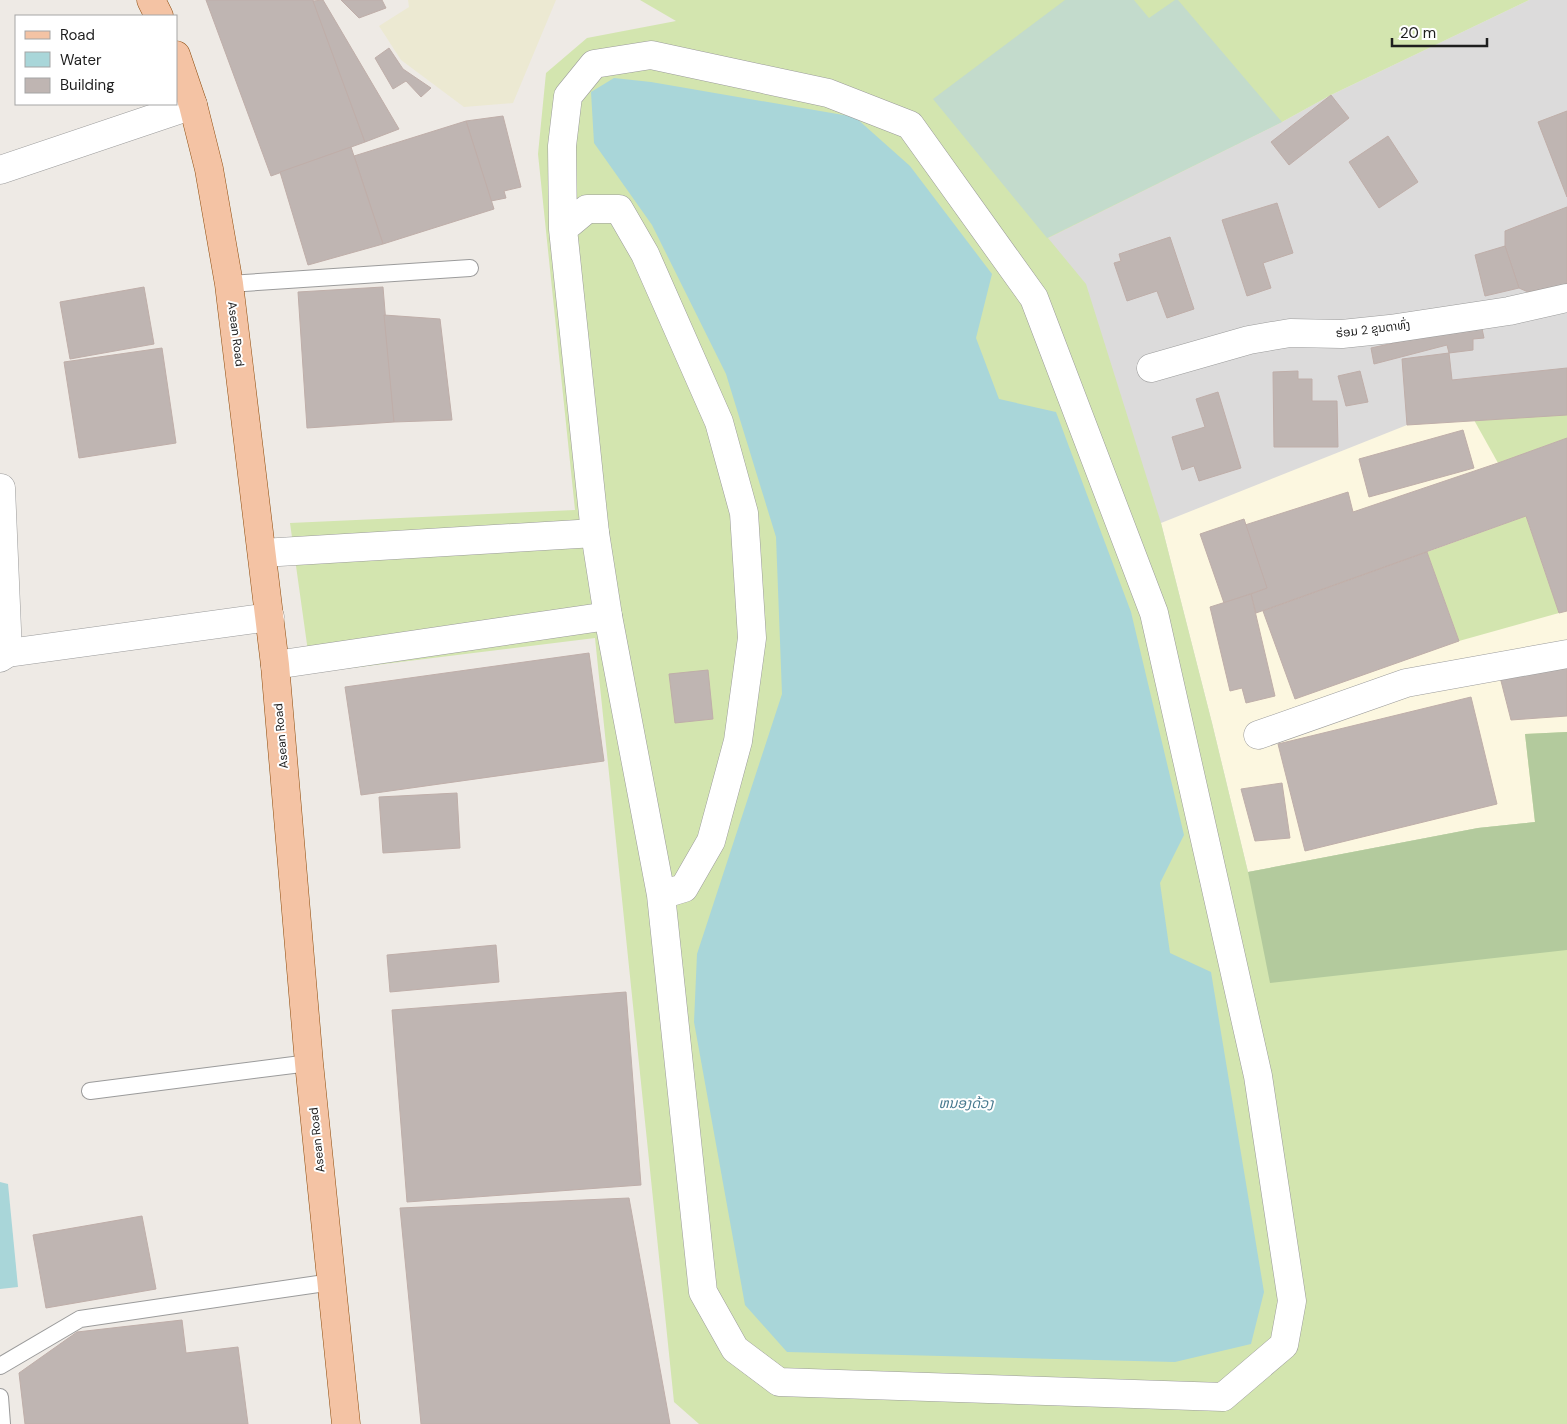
<svg xmlns="http://www.w3.org/2000/svg" width="1567" height="1424" font-family="'DM Sans','Noto Sans Lao',sans-serif">
  <style>
    .residential { fill: #dcdbdb }
    .education { fill: #fcf7e0 }
    .farmland { fill: #ece9d2 }
    .grass { fill: #d3e5af }
    .forest { fill: #b3ca9d }
    .wetland { fill: #c3dbcc }
    .water { fill: #a9d6d9 }
    .building { fill: #bfb5b2; stroke: #bfaea9 }
    .lines { fill: none; stroke-linecap: round; stroke-linejoin: round }
    .lane-casing { stroke: #9b9b9b; stroke-width: 18 }
    .street-casing { stroke: #9b9b9b; stroke-width: 29 }
    .primary-casing { stroke: #8d4b0c; stroke-width: 29 }
    .lane { stroke: #fff; stroke-width: 16 }
    .street { stroke: #fff; stroke-width: 28 }
    .primary { stroke: #f4c3a4; stroke-width: 28 }
    .labels { text-anchor: middle; stroke-width: 4; stroke-linejoin: round; paint-order: stroke }
    .street-label { font-size: 12px; fill: #1e1e1e; stroke: #fff }
    .water-label { font-size: 14px; font-style: italic; fill: #487a90; stroke: #fff }
  </style>
  <rect width="100%" height="100%" fill="#eeeae5"/>
  <path class="residential" d="M 1529,0 L 1567,0 L 1567,1424 L 1241,1424 L 1047,238 L 1282,122 L 1331,95 Z"/>
  <path class="education" d="M 1567,414 L 1567,732 L 1526,735 L 1536,822 L 1478,828 L 1248,872 L 1212,723 L 1161,523 L 1407,425 Z"/>
  <path class="farmland" d="M 408,0 L 556,0 L 513,103 L 464,107 L 401,60 L 379,26 L 409,7 Z"/>
  <g class="grass">
    <path d="M 640,0 L 1529,0 L 1331,95 L 1282,122 L 1048,238 L 1086,284 L 1161,523 L 1212,723 L 1248,872 L 1478,828 L 1535,822 L 1525,734 L 1567,732 L 1567,1424 L 699,1424 L 674,1402 L 595,638 L 311,673 L 290,523 L 575,510 L 538,154 L 546,73 L 587,38 L 676,21 Z"/>
    <path d="M 1567,414 L 1567,438 L 1498,463 L 1474,420 Z"/>
    <path d="M 1526,516 L 1559,613 L 1459,641 L 1427,552 Z"/>
  </g>
  <path class="forest" d="M 1567,732 L 1567,950 L 1270,983 L 1248,872 L 1478,828 L 1535,822 L 1525,734 Z"/>
  <path class="wetland" d="M 1065,0 L 1134,0 L 1149,18 L 1175,0 L 1178,0 L 1282,122 L 1047,238 L 933,99 Z"/>
  <g class="water">
    <path d="M 614,78 L 651,82 L 855,117 L 910,166 L 992,274 L 976,338 L 999,399 L 1056,412 L 1131,612 L 1184,835 L 1160,883 L 1170,953 L 1211,972 L 1264,1292 L 1251,1344 L 1175,1362 L 787,1352 L 745,1305 L 694,1022 L 697,954 L 782,694 L 776,537 L 726,374 L 652,225 L 594,143 L 591,92 Z"/>
    <path d="M 0,1182 L 8,1184 L 18,1287 L 0,1289 Z"/>
  </g>
  <g class="building">
    <path d="M 206,0 L 313,0 L 365,142 L 271,176 Z"/>
    <path d="M 323,0 L 399,129 L 365,142 L 313,1 Z"/>
    <path d="M 341,0 L 382,0 L 386,8 L 359,18 Z"/>
    <path d="M 389,48 L 403,69 L 431,88 L 421,97 L 406,81 L 393,89 L 375,58 Z"/>
    <path d="M 1331,95 L 1349,118 L 1289,165 L 1271,142 Z"/>
    <path d="M 1567,111 L 1567,197 L 1538,122 Z"/>
    <path d="M 503,116 L 521,187 L 504,191 L 506,198 L 491,201 L 466,121 Z"/>
    <path d="M 466,121 L 494,209 L 383,244 L 354,156 Z"/>
    <path d="M 1388,136 L 1418,182 L 1379,208 L 1349,162 Z"/>
    <path d="M 351,147 L 383,244 L 308,265 L 280,172 Z"/>
    <path d="M 1277,203 L 1293,253 L 1263,263 L 1271,288 L 1247,296 L 1222,220 Z"/>
    <path d="M 1567,207 L 1567,284 L 1528,292 L 1519,288 L 1505,246 L 1505,231 Z"/>
    <path d="M 1170,237 L 1194,309 L 1167,318 L 1157,291 L 1127,301 L 1114,263 L 1121,261 L 1119,254 Z"/>
    <path d="M 1505,246 L 1519,288 L 1485,296 L 1475,255 Z"/>
    <path d="M 144,287 L 154,344 L 70,359 L 60,302 Z"/>
    <path d="M 383,287 L 394,422 L 307,428 L 298,292 Z"/>
    <path d="M 384,315 L 440,319 L 452,420 L 394,422 Z"/>
    <path d="M 1481,324 L 1484,338 L 1473,339 L 1473,350 L 1449,353 L 1447,345 L 1374,364 L 1371,348 Z"/>
    <path d="M 162,348 L 176,443 L 79,458 L 64,362 Z"/>
    <path d="M 1449,353 L 1452,380 L 1567,368 L 1567,415 L 1407,425 L 1402,359 Z"/>
    <path d="M 1298,371 L 1298,379 L 1312,379 L 1312,401 L 1337,401 L 1338,447 L 1274,447 L 1273,372 Z"/>
    <path d="M 1360,371 L 1368,402 L 1346,406 L 1338,376 Z"/>
    <path d="M 1218,392 L 1241,468 L 1199,481 L 1194,466 L 1182,470 L 1172,437 L 1205,427 L 1196,399 Z"/>
    <path d="M 1463,430 L 1474,468 L 1369,497 L 1359,459 Z"/>
    <path d="M 1567,438 L 1567,611 L 1559,613 L 1526,516 L 1256,613 L 1251,594 L 1267,588 L 1245,525 L 1348,492 L 1353,512 L 1498,463 Z"/>
    <path d="M 1244,519 L 1267,588 L 1224,603 L 1200,534 Z"/>
    <path d="M 1427,552 L 1459,641 L 1295,699 L 1263,611 Z"/>
    <path d="M 1251,594 L 1275,696 L 1246,703 L 1242,688 L 1230,691 L 1210,607 Z"/>
    <path d="M 589,653 L 604,761 L 361,795 L 345,687 Z"/>
    <path d="M 1567,661 L 1567,716 L 1511,720 L 1500,677 Z"/>
    <path d="M 708,670 L 713,719 L 675,723 L 669,674 Z"/>
    <path d="M 1471,697 L 1497,804 L 1305,851 L 1278,744 Z"/>
    <path d="M 1282,783 L 1290,838 L 1255,841 L 1241,789 Z"/>
    <path d="M 457,793 L 460,848 L 383,853 L 379,797 Z"/>
    <path d="M 496,945 L 499,982 L 390,992 L 387,955 Z"/>
    <path d="M 626,992 L 641,1185 L 407,1202 L 392,1010 Z"/>
    <path d="M 629,1198 L 670,1424 L 421,1424 L 400,1208 Z"/>
    <path d="M 142,1216 L 156,1289 L 46,1308 L 33,1235 Z"/>
    <path d="M 182,1320 L 186,1353 L 238,1347 L 248,1424 L 25,1424 L 19,1373 L 77,1332 Z"/>
  </g>
  <g class="lines">
    <defs>
      <g id="lane">
        <path d="M 229,284 L 470,268"/>
        <path d="M 90,1091 L 309,1063"/>
        <path d="M 0,1366 L 80,1319 L 332,1282"/>
        <path d="M 0,1397 L 2,1424"/>
      </g>
      <g id="street">
        <path d="M 0,170 L 193,105"/>
        <path d="M 563,229 L 562,146 L 568,96 L 594,64 L 651,55 L 828,93 L 910,125 L 1034,298 L 1154,613 L 1258,1076 L 1292,1301 L 1284,1345 L 1223,1397 L 779,1382 L 735,1349 L 703,1292 L 661,895 L 608,616 L 595,533 L 563,229 L 587,209 L 619,209 L 645,254 L 719,422 L 744,513 L 752,638 L 738,741 L 711,841 L 684,888 L 661,895"/>
        <path d="M 1151,368 L 1249,340 L 1290,333 L 1342,334 L 1390,329 L 1509,311 L 1567,298"/>
        <path d="M 1,488 L 8,653"/>
        <path d="M 262,553 L 595,533"/>
        <path d="M 0,658 L 8,653 L 270,617"/>
        <path d="M 275,665 L 608,616"/>
        <path d="M 1258,735 L 1406,683 L 1567,654"/>
      </g>
      <g id="primary">
        <path d="M 151,0 L 159,16"/>
        <path d="M 176,55 L 193,105 L 209,169 L 229,284 L 275,665 L 309,1063 L 346,1424"/>
      </g>
    </defs>
    <use href="#lane" class="lane-casing"/>
    <use href="#street" class="street-casing"/>
    <use href="#primary" class="primary-casing"/>
    <use href="#lane" class="lane"/>
    <use href="#street" class="street"/>
    <use href="#primary" class="primary"/>
  </g>
  <g class="labels">
    <g class="street-label">
      <text transform="translate(1373 329) rotate(-7)" y="4">ຮ່ອມ 2 ຂູນຕາທົ່ງ</text>
      <text transform="translate(236 334) rotate(83)" y="4">Asean Road</text>
      <text transform="translate(281 736) rotate(-95)" y="4">Asean Road</text>
      <text transform="translate(317 1140) rotate(-96)" y="4">Asean Road</text>
    </g>
    <g class="water-label">
      <text x="966" y="1108">ຫນອງດ້ວງ</text>
    </g>
  </g>
  <rect x="15" y="15" width="162" height="90" fill="#ffffff" stroke="#a5a5a5"/>
  <rect x="25" y="31" width="25" height="8" fill="#f4c3a4" stroke="#a5a5a5"/>
  <text x="60" y="40" font-size="15" fill="#1e1e1e">Road</text>
  <rect x="25" y="52" width="25" height="15" fill="#a9d6d9" stroke="#a5a5a5"/>
  <text x="60" y="65" font-size="15" fill="#1e1e1e">Water</text>
  <rect x="25" y="78" width="25" height="15" fill="#bfb5b2" stroke="#a5a5a5"/>
  <text x="60" y="90" font-size="15" fill="#1e1e1e">Building</text>
  <path d="M1392 38v8h95v-8" fill="none" stroke="#1e1e1e" stroke-width="2.5"/>
  <text x="1400" y="38" font-size="15" fill="#1e1e1e" stroke="#ffffff" stroke-width="4" paint-order="stroke">20 m</text>
</svg>
